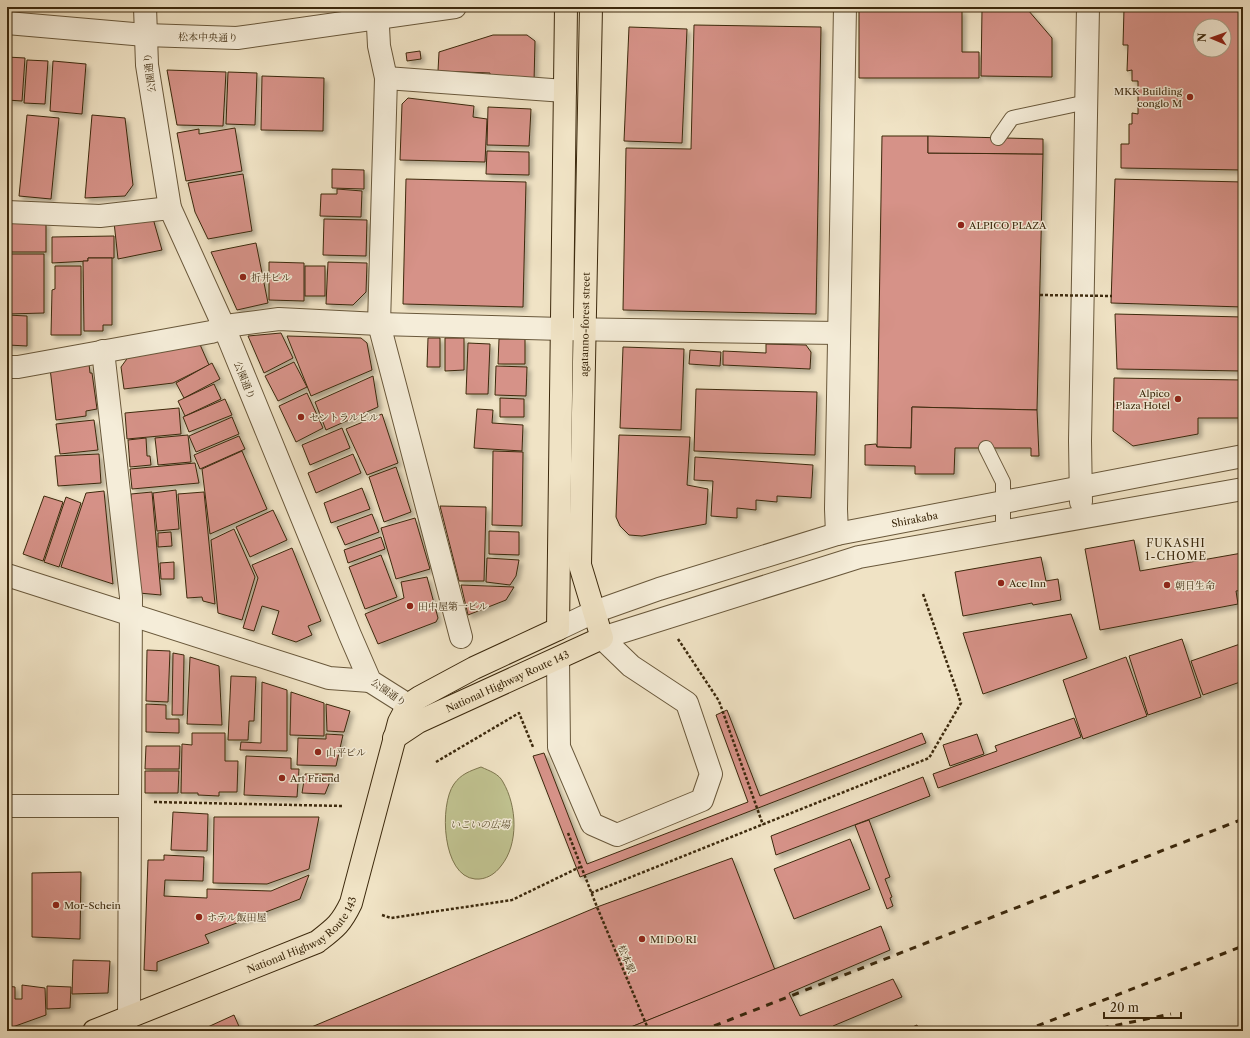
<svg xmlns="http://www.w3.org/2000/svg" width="1250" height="1038" font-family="'Libre Caslon Text','Noto Serif JP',serif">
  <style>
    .green { fill: #c0c290; stroke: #7e764e }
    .building { fill: #d69288; stroke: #3c290d; fill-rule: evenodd; filter: url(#shadow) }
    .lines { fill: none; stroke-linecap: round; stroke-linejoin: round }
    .service-casing { stroke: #69583b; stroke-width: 16 }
    .minor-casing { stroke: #69583b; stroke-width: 24 }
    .tertiary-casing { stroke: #69583b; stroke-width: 24 }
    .trunk-casing { stroke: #3c290d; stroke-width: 24 }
    .path { stroke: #3c290d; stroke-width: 2.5; stroke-dasharray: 3 2; stroke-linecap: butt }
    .service { stroke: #f5edd9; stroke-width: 14 }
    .minor { stroke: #f5edd9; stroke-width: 22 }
    .tertiary { stroke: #f5edd9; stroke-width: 22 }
    .trunk { stroke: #f0e3c5; stroke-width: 22 }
    .rail { stroke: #3c290d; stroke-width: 3; stroke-dasharray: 7 7; stroke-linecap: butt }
    .path-bridge { stroke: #3c290d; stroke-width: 2.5; stroke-dasharray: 3 2; stroke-linecap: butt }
    .poi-dot { fill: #8f2418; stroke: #f5edd9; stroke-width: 1.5 }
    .labels { text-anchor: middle; stroke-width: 3; stroke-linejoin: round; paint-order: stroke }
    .street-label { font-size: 10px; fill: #3c290d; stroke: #f5edd9 }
    .poi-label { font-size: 10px; fill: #3c290d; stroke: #f5edd9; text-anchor: start }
    .park-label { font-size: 10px; font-style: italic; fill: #5d4f2e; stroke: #f5edd9 }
    .neighbourhood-label { font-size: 11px; letter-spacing: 1px; fill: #3c290d; stroke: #f5edd9 }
  </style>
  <defs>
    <filter id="shadow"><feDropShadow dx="3.5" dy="3.5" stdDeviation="2" flood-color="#0004"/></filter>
  </defs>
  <rect width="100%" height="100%" fill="#f0e3c5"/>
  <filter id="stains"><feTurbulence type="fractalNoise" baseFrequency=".005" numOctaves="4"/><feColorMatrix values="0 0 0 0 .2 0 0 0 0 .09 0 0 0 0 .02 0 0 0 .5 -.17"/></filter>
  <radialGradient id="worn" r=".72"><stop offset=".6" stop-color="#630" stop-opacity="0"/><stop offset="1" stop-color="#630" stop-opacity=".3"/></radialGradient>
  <path class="green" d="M 481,767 C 490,771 499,774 503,782 C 517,806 519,844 501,866 C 495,874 486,880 475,879 C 442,876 439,805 454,784 C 461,774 470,771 481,767 Z"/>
  <g class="building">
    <rect x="1118" y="7" width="51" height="1"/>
    <path d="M 1124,9 L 1243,11 L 1243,170 L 1121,168 L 1121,144 L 1129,144 L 1129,124 L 1132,124 L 1132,113 L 1138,114 L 1138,81 L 1132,81 L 1132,70 L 1127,71 L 1128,45 L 1123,45 ZM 1200,26 L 1224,26 L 1224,50 L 1200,50 Z"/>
    <path d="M 962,10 L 962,52 L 979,52 L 979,78 L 859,78 L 859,11 Z"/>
    <path d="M 982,10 L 1028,10 L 1052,38 L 1052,77 L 981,76 Z"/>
    <path d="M 694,25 L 821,27 L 816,314 L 623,310 L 626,148 L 691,149 Z"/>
    <path d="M 629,27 L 687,29 L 682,143 L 624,141 Z"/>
    <path d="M 493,35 L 527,35 L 535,41 L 534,82 L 490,80 L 490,73 L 438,71 L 439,52 Z"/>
    <path d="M 420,51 L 421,59 L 407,61 L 406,53 Z"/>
    <path d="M 7,57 L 25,58 L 22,101 L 7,100 Z"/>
    <path d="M 27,60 L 48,61 L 45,104 L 24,103 Z"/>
    <path d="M 53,61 L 86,64 L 82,114 L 50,111 Z"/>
    <path d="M 167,70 L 226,72 L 223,126 L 177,125 Z"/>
    <path d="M 228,72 L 257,73 L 255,125 L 226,124 Z"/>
    <path d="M 262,76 L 324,78 L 323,131 L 261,130 Z"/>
    <path d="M 408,98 L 474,106 L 473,117 L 487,119 L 485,162 L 400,160 L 402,104 Z"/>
    <path d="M 488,107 L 531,109 L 529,146 L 487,145 Z"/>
    <path d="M 27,115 L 59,118 L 51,199 L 19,196 Z"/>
    <path d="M 92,115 L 125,118 L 133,185 L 125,196 L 85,198 Z"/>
    <path d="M 235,128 L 242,171 L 186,181 L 177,133 L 199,129 L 199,134 Z"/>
    <path d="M 882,136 L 928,136 L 928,153 L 1043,154 L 1037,410 L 912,407 L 911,448 L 877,447 Z"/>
    <path d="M 928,136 L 1043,139 L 1043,154 L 928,153 Z"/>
    <path d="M 487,151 L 529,152 L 529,175 L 486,174 Z"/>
    <path d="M 332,169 L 364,170 L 364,189 L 332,188 Z"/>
    <path d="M 243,174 L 252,231 L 208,239 L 195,212 L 188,183 Z"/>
    <path d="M 406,179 L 526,182 L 523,307 L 403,304 Z"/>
    <path d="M 1115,179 L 1243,182 L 1243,307 L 1111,303 Z"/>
    <path d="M 337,189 L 362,191 L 361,217 L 320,216 L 321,194 L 337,194 Z"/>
    <path d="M 152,215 L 162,250 L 118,259 L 114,222 Z"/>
    <path d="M 324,219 L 367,220 L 366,256 L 323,255 Z"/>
    <rect x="7" y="222" width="39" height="30"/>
    <path d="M 114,236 L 114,258 L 88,258 L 88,261 L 52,263 L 52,237 Z"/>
    <path d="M 256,243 L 268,303 L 237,310 L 211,252 Z"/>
    <path d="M 7,254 L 44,254 L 44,313 L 7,314 Z"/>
    <path d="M 88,258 L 112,258 L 112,325 L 103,325 L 103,331 L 84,331 L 83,261 L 88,261 Z"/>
    <path d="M 269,262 L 304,263 L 304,301 L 269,300 Z"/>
    <path d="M 328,262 L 367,263 L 366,292 L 353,305 L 326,304 Z"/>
    <path d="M 55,266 L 81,266 L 81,335 L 51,335 L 52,290 L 55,289 Z"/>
    <rect x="305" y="266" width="20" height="30"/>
    <path d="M 1115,314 L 1243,317 L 1243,371 L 1117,369 Z"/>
    <path d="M 7,315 L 27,316 L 27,346 L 8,345 Z"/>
    <path d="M 281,333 L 293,358 L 264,373 L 248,336 Z"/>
    <path d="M 287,336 L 361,338 L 367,343 L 372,370 L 311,396 Z"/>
    <path d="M 428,338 L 440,338 L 440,367 L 427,367 Z"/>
    <path d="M 445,338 L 464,338 L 464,370 L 445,371 Z"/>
    <path d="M 499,339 L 525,339 L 525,364 L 498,364 Z"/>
    <path d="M 198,340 L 209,365 L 173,383 L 124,389 L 121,367 L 129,356 Z"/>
    <path d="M 468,343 L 490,344 L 488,394 L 466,394 Z"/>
    <path d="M 766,344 L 806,345 L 811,352 L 810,369 L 723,365 L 723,351 L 766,353 Z"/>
    <path d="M 623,347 L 684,349 L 681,430 L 620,428 Z"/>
    <path d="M 690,350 L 721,352 L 720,366 L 689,364 Z"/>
    <path d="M 294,362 L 307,387 L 278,401 L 265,376 Z"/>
    <path d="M 212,363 L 220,379 L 184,398 L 176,383 Z"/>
    <path d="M 89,364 L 90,373 L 92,373 L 97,409 L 86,411 L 86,416 L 56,420 L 50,368 Z"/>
    <path d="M 496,366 L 527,367 L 526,396 L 495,395 Z"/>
    <path d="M 373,376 L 378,407 L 326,430 L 315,402 Z"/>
    <path d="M 1114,378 L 1243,380 L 1243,418 L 1198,418 L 1198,434 L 1133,446 L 1113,431 Z"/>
    <path d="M 214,384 L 221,399 L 185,416 L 178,401 Z"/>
    <path d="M 696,389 L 817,392 L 815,455 L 694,451 Z"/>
    <path d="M 307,393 L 323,428 L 296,442 L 279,406 Z"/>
    <path d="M 500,398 L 524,399 L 524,417 L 500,417 Z"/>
    <path d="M 225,399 L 232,415 L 189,432 L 183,417 Z"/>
    <path d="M 912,407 L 1037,410 L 1039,456 L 1031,456 L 1031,448 L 955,448 L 954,474 L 915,474 L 915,466 L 865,465 L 865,445 L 876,444 L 877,447 L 911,448 Z"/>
    <path d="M 179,408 L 181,434 L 127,439 L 125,413 Z"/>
    <path d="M 477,409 L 493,410 L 492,423 L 523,425 L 522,451 L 474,448 Z"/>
    <path d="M 382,414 L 398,463 L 367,475 L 346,429 Z"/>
    <path d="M 232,417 L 239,434 L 196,452 L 189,436 Z"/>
    <path d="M 94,420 L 98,450 L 60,454 L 56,424 Z"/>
    <path d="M 342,428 L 350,448 L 310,465 L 302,445 Z"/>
    <path d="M 188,435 L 191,462 L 158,465 L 155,438 Z"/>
    <path d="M 619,435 L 690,437 L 687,485 L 708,489 L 706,524 L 642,536 L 629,535 L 620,526 L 616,517 Z"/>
    <path d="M 239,436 L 245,449 L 200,469 L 194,455 Z"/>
    <path d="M 146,438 L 147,456 L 150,456 L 151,465 L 130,467 L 128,440 Z"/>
    <path d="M 242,451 L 267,509 L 210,534 L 202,469 Z"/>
    <path d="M 493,451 L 523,452 L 522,526 L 492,525 Z"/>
    <path d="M 99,454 L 101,483 L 58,486 L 55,456 Z"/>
    <path d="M 353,454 L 361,473 L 316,493 L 308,473 Z"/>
    <path d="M 695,457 L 813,465 L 811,498 L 777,496 L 777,502 L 756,500 L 756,510 L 737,508 L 737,518 L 711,516 L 713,481 L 694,480 Z"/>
    <path d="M 195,463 L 199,483 L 132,489 L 130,469 Z"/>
    <path d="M 396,467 L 411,512 L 384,522 L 369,477 Z"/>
    <path d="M 362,488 L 370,509 L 331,523 L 324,503 Z"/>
    <path d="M 176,490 L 179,529 L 157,531 L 153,493 Z"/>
    <path d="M 104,491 L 113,584 L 61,567 L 86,493 Z"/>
    <path d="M 152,492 L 161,595 L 139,593 L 131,494 Z"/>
    <path d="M 204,492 L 215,604 L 203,601 L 202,597 L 187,598 L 178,494 Z"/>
    <path d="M 44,496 L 63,502 L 43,561 L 23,554 Z"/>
    <path d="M 66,497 L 81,503 L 59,567 L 44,562 Z"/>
    <path d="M 440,506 L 486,507 L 484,581 L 459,581 Z"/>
    <path d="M 273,510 L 287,540 L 250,557 L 236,527 Z"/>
    <path d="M 372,514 L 379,532 L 345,545 L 337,527 Z"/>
    <path d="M 415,518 L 430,569 L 396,579 L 381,528 Z"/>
    <path d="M 234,529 L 255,577 L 242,620 L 218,613 L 211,540 Z"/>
    <path d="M 489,531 L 519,532 L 519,555 L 489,554 Z"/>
    <path d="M 171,532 L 172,546 L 158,547 L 158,533 Z"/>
    <path d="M 381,537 L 385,549 L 348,563 L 344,550 Z"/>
    <path d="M 1134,540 L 1140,571 L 1242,553 L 1243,580 L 1241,581 L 1243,590 L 1236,591 L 1238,604 L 1100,630 L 1085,549 Z"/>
    <path d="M 292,548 L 321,621 L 308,626 L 312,635 L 296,642 L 272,634 L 279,611 L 262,606 L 254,631 L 243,628 L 258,578 L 252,565 Z"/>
    <path d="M 381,555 L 397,597 L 365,609 L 349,567 Z"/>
    <path d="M 1041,557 L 1046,581 L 1058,579 L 1061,600 L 1033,605 L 1032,603 L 963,616 L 955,572 Z"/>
    <path d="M 487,558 L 519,560 L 516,576 L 510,585 L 486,582 Z"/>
    <path d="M 174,562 L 174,579 L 161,579 L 160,563 Z"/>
    <path d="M 427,577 L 438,618 L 436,622 L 378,644 L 365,614 L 404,598 L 401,582 Z"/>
    <path d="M 461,585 L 514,587 L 506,600 L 468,615 Z"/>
    <path d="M 1071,614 L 1087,658 L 983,694 L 963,633 Z"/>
    <path d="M 1182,639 L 1201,697 L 1148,715 L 1129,656 Z"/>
    <path d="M 1243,643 L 1243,681 L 1203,695 L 1191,661 Z"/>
    <path d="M 147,650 L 170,651 L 168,702 L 146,701 Z"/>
    <path d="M 173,653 L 184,655 L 183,715 L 172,715 Z"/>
    <path d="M 190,657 L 219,666 L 222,725 L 187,724 Z"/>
    <path d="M 1126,657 L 1147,716 L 1083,739 L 1063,680 Z"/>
    <path d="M 231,676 L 256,677 L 254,721 L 249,721 L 248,740 L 228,740 Z"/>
    <path d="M 262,682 L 287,690 L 287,751 L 240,750 L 241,742 L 261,743 Z"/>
    <path d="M 291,692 L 324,703 L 324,736 L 290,735 Z"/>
    <path d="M 146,704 L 166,705 L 166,719 L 179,719 L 179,733 L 146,732 Z"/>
    <path d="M 326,704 L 350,711 L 344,732 L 327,731 Z"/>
    <path d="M 727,710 L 760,796 L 922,733 L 926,743 L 580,877 L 533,756 L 544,753 L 587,864 L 748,802 L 716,715 Z"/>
    <path d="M 1074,718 L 1081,737 L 938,788 L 933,774 L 997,751 L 995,746 Z"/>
    <path d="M 192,733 L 225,733 L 225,761 L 238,761 L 237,792 L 219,792 L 219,796 L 198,795 L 198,793 L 181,793 L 182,744 L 192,745 Z"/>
    <path d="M 326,734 L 343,735 L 336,766 L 297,765 L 298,738 L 326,739 Z"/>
    <path d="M 977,734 L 984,754 L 950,766 L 943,745 Z"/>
    <path d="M 146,746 L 180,746 L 179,769 L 145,769 Z"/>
    <path d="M 246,756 L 291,758 L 291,769 L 299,769 L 297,797 L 244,795 Z"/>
    <path d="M 145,771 L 179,771 L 178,793 L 145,793 Z"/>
    <path d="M 305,774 L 333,774 L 325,794 L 302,793 Z"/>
    <path d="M 923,777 L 930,796 L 776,855 L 771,836 Z"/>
    <path d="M 173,812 L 208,814 L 207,851 L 171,850 Z"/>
    <path d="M 214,817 L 319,817 L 309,869 L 267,884 L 213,883 Z"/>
    <path d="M 869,820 L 890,877 L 885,879 L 892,897 L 890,898 L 893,906 L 887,909 L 855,825 Z"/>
    <path d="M 850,839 L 870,889 L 794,919 L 774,869 Z"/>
    <path d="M 164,855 L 204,857 L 203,881 L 165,880 L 164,896 L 207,898 L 207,889 L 271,891 L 309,875 L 300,899 L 205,935 L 209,943 L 157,962 L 157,971 L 144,970 L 148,860 L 164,860 Z"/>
    <path d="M 732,858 L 775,970 L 621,1031 L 302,1031 L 597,907 Z"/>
    <path d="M 81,872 L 80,939 L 32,937 L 32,873 Z"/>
    <path d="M 881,926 L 890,950 L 789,993 L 800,1016 L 893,979 L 902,997 L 833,1026 L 835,1031 L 621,1031 Z"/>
    <path d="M 73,960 L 110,961 L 108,993 L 72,994 Z"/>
    <path d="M 22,985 L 45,988 L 46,1015 L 7,1029 L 7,986 L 15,987 L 15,999 L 22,999 Z"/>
    <path d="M 47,986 L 71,987 L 70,1008 L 47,1009 Z"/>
    <path d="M 234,1015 L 241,1031 L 199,1031 Z"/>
    <path d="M 917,1025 L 919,1031 L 903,1031 Z"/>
  </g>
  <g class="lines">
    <defs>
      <g id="service">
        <path d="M 998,138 L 1012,118 L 1087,102"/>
        <path d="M 986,448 L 1003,482 L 1003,530"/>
      </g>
      <g id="minor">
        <path d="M 145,7 L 147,65 L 170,208 L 224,327 L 350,635 L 370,681 L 408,705 L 417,721"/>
        <path d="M 377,7 L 379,46 L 386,78 L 379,324 L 461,637"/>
        <path d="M 386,78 L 565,91"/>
        <path d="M 7,212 L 100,216 L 170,208"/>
        <path d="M 103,351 L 131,597 L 129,1018"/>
        <path d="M 7,367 L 18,367 L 211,332 L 233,325 L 279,319 L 379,324 L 562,329 L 839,333"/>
        <path d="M 837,534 L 836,509 L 845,7"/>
        <path d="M 7,575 L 329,678 L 370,681"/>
        <path d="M 558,659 L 559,747 L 592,824 L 617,835 L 702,800 L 711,774 L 687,703 L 631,666 L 602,638"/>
        <path d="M 7,806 L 130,806"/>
      </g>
      <g id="tertiary">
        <path d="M 7,23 L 145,35 L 237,38 L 455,7"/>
        <path d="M 1081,502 L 1080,441 L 1088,7"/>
        <path id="s1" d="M 558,629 L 594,612 L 659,589 L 837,534 L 1243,456"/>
        <path d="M 602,638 L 859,557 L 1243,489"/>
      </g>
      <g id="trunk">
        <path id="s2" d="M 394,738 L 418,722 L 602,638 L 580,565 L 591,7"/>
        <path id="s3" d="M 94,1031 L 317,942 C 335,928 341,924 351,903 L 399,722 L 408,705 L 420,697 L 474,668 L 558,629 L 566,7"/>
      </g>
    </defs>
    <use href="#service" class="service-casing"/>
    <use href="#minor" class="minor-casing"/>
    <use href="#tertiary" class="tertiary-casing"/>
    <use href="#trunk" class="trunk-casing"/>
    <g class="path">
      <path d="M 678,639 L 719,701 L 763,825"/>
      <path d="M 436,762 L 519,713 L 533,747"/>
      <path d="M 154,802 L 343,806"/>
      <path d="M 568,833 L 597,907 L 649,1031"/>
      <path d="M 591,893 L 929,758 L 961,703 L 923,594"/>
      <path d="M 382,915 L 391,918 L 512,900 L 580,867"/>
    </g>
    <use href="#service" class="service"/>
    <use href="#minor" class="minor"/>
    <use href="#tertiary" class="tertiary"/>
    <use href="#trunk" class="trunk"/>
    <g class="rail">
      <path d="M 701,1031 L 1243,819"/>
      <path d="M 1024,1031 L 1243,946"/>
      <path d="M 1088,1031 L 1171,1014"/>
    </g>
    <path class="path-bridge" d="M 1040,295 L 1112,296"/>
  </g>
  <g class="poi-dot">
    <circle cx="1190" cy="97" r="4"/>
    <circle cx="961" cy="225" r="4"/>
    <circle cx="243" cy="277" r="4"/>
    <circle cx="1178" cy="399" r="4"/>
    <circle cx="301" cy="417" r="4"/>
    <circle cx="1001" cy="583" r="4"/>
    <circle cx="1167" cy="585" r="4"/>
    <circle cx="410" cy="606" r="4"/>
    <circle cx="318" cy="752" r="4"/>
    <circle cx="282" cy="778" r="4"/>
    <circle cx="56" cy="905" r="4"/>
    <circle cx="199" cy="917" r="4"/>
    <circle cx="642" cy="939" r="4"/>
  </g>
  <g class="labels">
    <g class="street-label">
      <text transform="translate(208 37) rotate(1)" y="4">松本中央通り</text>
      <text transform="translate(149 73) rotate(-97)" y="4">公園通り</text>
      <text dy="4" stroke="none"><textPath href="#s2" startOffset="548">agatanno-forest street</textPath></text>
      <text transform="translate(245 380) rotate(68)" y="4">公園通り</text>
      <text dy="4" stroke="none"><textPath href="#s1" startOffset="374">Shirakaba</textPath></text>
      <text dy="4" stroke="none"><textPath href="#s2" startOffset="127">National Highway Route 143</textPath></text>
      <text transform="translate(389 692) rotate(35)" y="4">公園通り</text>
      <text dy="4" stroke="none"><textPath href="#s3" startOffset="232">National Highway Route 143</textPath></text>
      <text transform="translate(627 959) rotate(67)" y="4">松本駅</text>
    </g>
    <g class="poi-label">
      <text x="1182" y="95" text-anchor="end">MKK Building<tspan x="1182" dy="12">conglo M</tspan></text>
      <text x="969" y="229">ALPICO PLAZA</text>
      <text x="251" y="281">折井ビル</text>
      <text x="1170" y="397" text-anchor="end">Alpico<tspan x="1170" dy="12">Plaza Hotel</tspan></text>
      <text x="309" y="421">セントラルビル</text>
      <text x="1009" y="587">Ace Inn</text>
      <text x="1175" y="589">朝日生命</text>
      <text x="418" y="610">田中屋第一ビル</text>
      <text x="326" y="756">山平ビル</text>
      <text x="290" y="782">Art Friend</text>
      <text x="64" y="909">Mor-Schein</text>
      <text x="207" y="921">ホテル飯田屋</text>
      <text x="650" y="943">MI DO RI</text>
    </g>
    <g class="park-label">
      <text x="480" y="828">いこいの広場</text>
    </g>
    <g class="neighbourhood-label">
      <text x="1176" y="547">FUKASHI<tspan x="1176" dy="13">1-CHOME</tspan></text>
    </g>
  </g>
  <rect width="1250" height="1038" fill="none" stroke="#f0e3c5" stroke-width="24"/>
  <rect x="8" y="8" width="1234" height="1022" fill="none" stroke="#3c290d" stroke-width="2"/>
  <rect x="12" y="12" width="1226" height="1014" fill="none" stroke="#3c290d"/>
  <g transform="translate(1212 38) rotate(272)"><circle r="19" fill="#f5edd9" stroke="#ab9f87"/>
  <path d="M0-3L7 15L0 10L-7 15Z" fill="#8f2418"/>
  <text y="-6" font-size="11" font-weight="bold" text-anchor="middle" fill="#3c290d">N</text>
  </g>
  <path d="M1104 1012v6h77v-6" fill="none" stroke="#3c290d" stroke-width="2"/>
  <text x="1110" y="1012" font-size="12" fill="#3c290d" stroke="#f5edd9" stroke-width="3" paint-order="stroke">20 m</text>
  <rect width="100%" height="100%" filter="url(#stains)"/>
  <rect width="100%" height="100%" fill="url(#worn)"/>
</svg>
